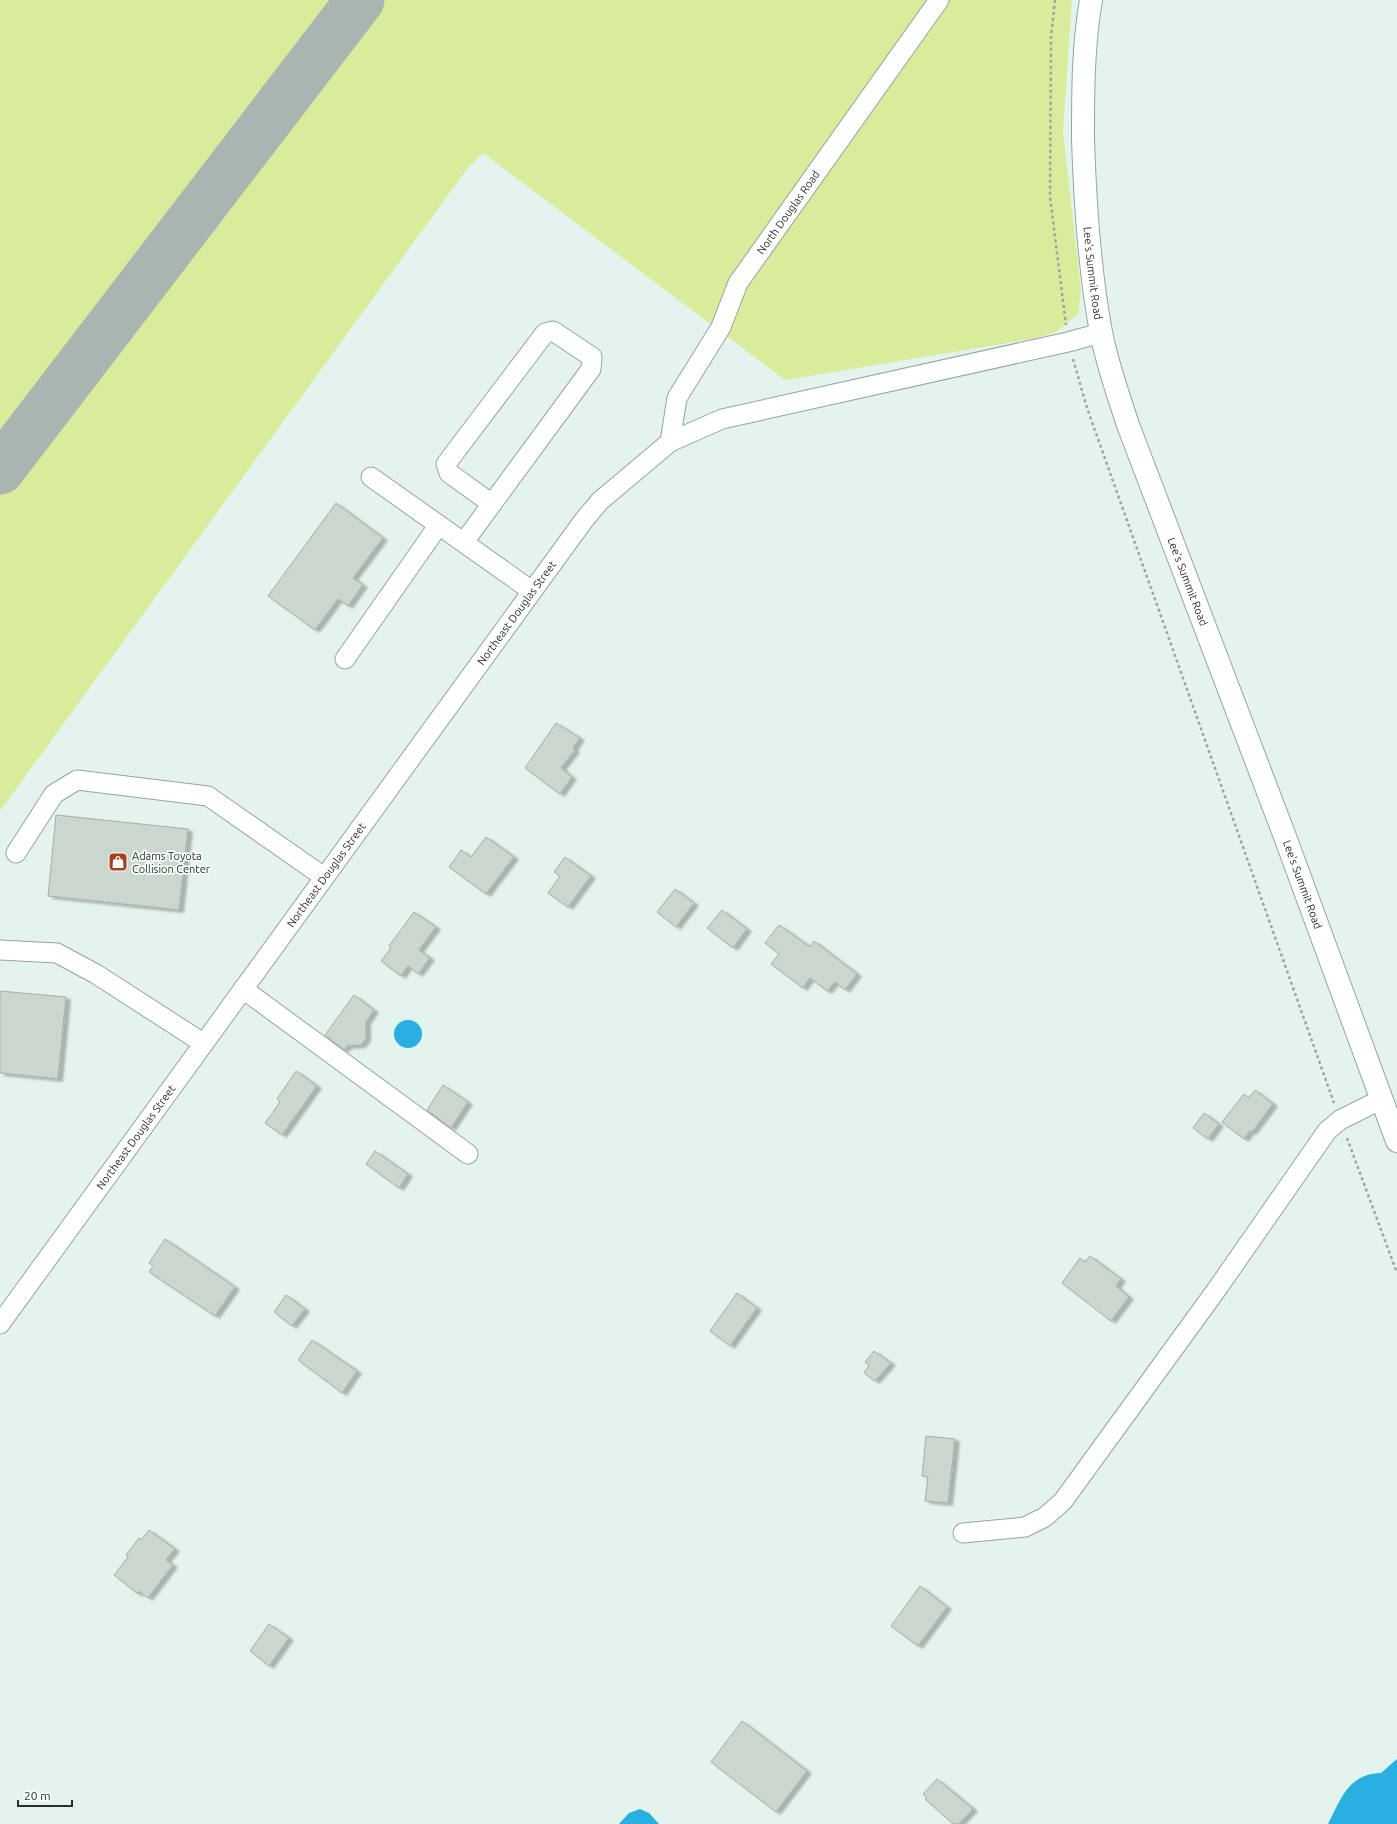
<svg xmlns="http://www.w3.org/2000/svg" width="1397" height="1824" font-family="Ubuntu,sans-serif">
  <style>
    .green { fill: #d9ec9b }
    .water { fill: #29b0e1 }
    .lines { fill: none; stroke-linecap: round; stroke-linejoin: round }
    .taxiway { stroke: #a8b5b0; stroke-width: 49 }
    .building { fill: #cbd7cc; stroke: #a3aea3; filter: url(#shadow) }
    .minor-casing { stroke: #95a49f; stroke-width: 21 }
    .major-casing { stroke: #95a49f; stroke-width: 24 }
    .path { stroke: #99a6a2; stroke-width: 2.5; stroke-dasharray: 3 3; stroke-linecap: butt }
    .minor { stroke: #fff; stroke-width: 19 }
    .major { stroke: #fff; stroke-width: 22 }
    .labels { text-anchor: middle; stroke-width: 3.5; stroke-linejoin: round; paint-order: stroke }
    .street-label { font-size: 11px; fill: #282e2c; stroke: #f8fefc }
    .poi-label { font-size: 11px; fill: #282e2c; stroke: #f8fefc; text-anchor: start }
  </style>
  <defs>
    <filter id="shadow"><feDropShadow dx="4.5" dy="2.5" stdDeviation="1" flood-color="#0004"/></filter>
  </defs>
  <rect width="100%" height="100%" fill="#e3f4ee"/>
  <g class="green">
    <path d="M 0,0 L 340,0 L 52,374 L 0,432 Z"/>
    <path d="M 376,0 L 1072,0 L 1063,131 L 1081,291 L 1078,314 L 1056,332 L 1037,338 L 785,380 L 483,153 L 467,169 L 0,811 L 0,493 Z"/>
  </g>
  <g class="water">
    <circle cx="408" cy="1034" r="14"/>
    <path d="M 1397,1759 L 1397,1824 L 1328,1824 C 1341,1799 1348,1774 1381,1773 Z"/>
    <path d="M 640,1809 L 649,1813 L 659,1824 L 619,1824 L 629,1813 Z"/>
  </g>
  <g class="lines">
    <path class="taxiway" d="M 0,470 L 360,0"/>
  </g>
  <g class="building">
    <path d="M 336,503 L 383,538 L 353,578 L 363,585 L 348,606 L 338,599 L 315,630 L 268,596 Z"/>
    <path d="M 556,723 L 580,738 L 573,748 L 575,750 L 561,768 L 572,777 L 560,794 L 525,768 Z"/>
    <path d="M 56,815 L 188,829 L 179,910 L 48,896 Z"/>
    <path d="M 486,837 L 514,857 L 486,894 L 449,867 L 461,850 L 471,857 Z"/>
    <path d="M 565,857 L 591,876 L 568,907 L 548,893 L 560,876 L 554,872 Z"/>
    <path d="M 675,889 L 694,903 L 676,927 L 657,912 Z"/>
    <path d="M 722,910 L 747,929 L 733,948 L 707,928 Z"/>
    <path d="M 414,912 L 436,927 L 419,950 L 430,958 L 418,974 L 408,966 L 401,976 L 381,961 L 391,948 L 389,946 Z"/>
    <path d="M 779,925 L 810,947 L 814,941 L 857,974 L 845,990 L 835,982 L 827,991 L 810,978 L 803,988 L 771,964 L 779,954 L 765,943 Z"/>
    <path d="M 0,991 L 66,997 L 58,1079 L 0,1073 Z"/>
    <path d="M 354,995 L 374,1010 L 366,1022 L 366,1039 L 361,1045 L 347,1046 L 344,1050 L 325,1035 Z"/>
    <path d="M 296,1071 L 317,1086 L 282,1135 L 265,1123 L 280,1102 L 277,1099 Z"/>
    <path d="M 443,1085 L 468,1102 L 451,1128 L 427,1110 Z"/>
    <path d="M 1255,1090 L 1273,1104 L 1252,1132 L 1250,1131 L 1244,1139 L 1222,1122 L 1244,1094 L 1249,1098 Z"/>
    <path d="M 1204,1113 L 1219,1124 L 1208,1139 L 1193,1128 Z"/>
    <path d="M 375,1151 L 408,1174 L 399,1188 L 366,1164 Z"/>
    <path d="M 165,1239 L 235,1287 L 215,1316 L 149,1272 L 153,1266 L 149,1263 Z"/>
    <path d="M 1090,1256 L 1121,1279 L 1116,1286 L 1129,1297 L 1111,1321 L 1062,1283 L 1080,1258 L 1085,1262 Z"/>
    <path d="M 737,1293 L 757,1308 L 730,1346 L 710,1331 Z"/>
    <path d="M 286,1295 L 305,1309 L 292,1326 L 274,1312 Z"/>
    <path d="M 312,1340 L 357,1371 L 342,1393 L 298,1360 Z"/>
    <path d="M 874,1351 L 891,1363 L 875,1381 L 864,1373 L 869,1365 L 865,1362 Z"/>
    <path d="M 926,1436 L 955,1439 L 948,1503 L 925,1501 L 928,1477 L 922,1476 Z"/>
    <path d="M 149,1530 L 175,1549 L 166,1560 L 173,1565 L 148,1598 L 139,1591 L 138,1594 L 114,1575 L 128,1557 L 126,1555 L 139,1538 L 141,1540 Z"/>
    <path d="M 920,1586 L 947,1607 L 918,1646 L 891,1626 Z"/>
    <path d="M 269,1624 L 289,1638 L 269,1666 L 250,1651 Z"/>
    <path d="M 742,1721 L 807,1771 L 776,1812 L 711,1762 Z"/>
    <path d="M 937,1779 L 973,1809 L 959,1824 L 953,1824 L 925,1799 L 927,1798 L 923,1794 Z"/>
  </g>
  <g class="lines">
    <defs>
      <g id="minor">
        <path id="s1" d="M 670,442 L 677,398 L 721,327 L 738,283 L 939,0"/>
        <path d="M 371,477 L 532,591"/>
        <path d="M 464,542 L 591,369 L 592,357 L 553,331 L 545,333 L 446,464 L 449,473 L 492,504"/>
        <path d="M 345,659 L 438,526"/>
        <path d="M 16,853 L 54,794 L 77,780 L 208,796 L 324,877"/>
        <path d="M 0,950 L 57,953 L 96,974 L 203,1043"/>
        <path d="M 243,989 L 468,1154"/>
        <path id="s2" d="M 0,1324 L 584,520 L 600,501 L 670,442 L 722,419 L 1068,342 L 1101,333"/>
        <path d="M 963,1533 L 1025,1527 L 1045,1517 L 1063,1501 L 1217,1289 L 1327,1131 L 1340,1120 L 1382,1099"/>
      </g>
      <g id="major">
        <path id="s3" d="M 1091,0 C 1083,46 1083,92 1083,139 C 1085,204 1089,268 1101,332 C 1107,364 1118,394 1128,425 L 1284,834 L 1397,1141"/>
      </g>
    </defs>
    <use href="#minor" class="minor-casing"/>
    <use href="#major" class="major-casing"/>
    <g class="path">
      <path d="M 1055,0 L 1051,37 L 1050,197 L 1066,325"/>
      <path d="M 1073,359 L 1087,408 L 1334,1103"/>
      <path d="M 1347,1138 L 1397,1273"/>
    </g>
    <use href="#minor" class="minor"/>
    <use href="#major" class="major"/>
  </g>
  <defs>
    <symbol id="shop-square" viewBox="-11 -11 22 22"><rect x="-9" y="-9" width="18" height="18" rx="4" fill="#a63e1f" stroke="#f8fefc"/><path d="M-5-2.5h2.3a2.7 3.5 0 0 1 5.4 0H5L5.5 6h-11ZM-1.5-2.5h3a1.5 2.3 0 0 0-3 0Z" fill="#fff"/></symbol>
  </defs>
  <g fill-rule="evenodd">
    <use href="#shop-square" x="107" y="851" width="22" height="22"/>
  </g>
  <g class="labels">
    <g class="street-label">
      <text dy="4" stroke="none"><textPath href="#s1" startOffset="262">North Douglas Road</textPath></text>
      <text dy="4" stroke="none"><textPath href="#s3" startOffset="274">Lee's Summit Road</textPath></text>
      <text dy="4" stroke="none"><textPath href="#s3" startOffset="598">Lee's Summit Road</textPath></text>
      <text dy="4" stroke="none"><textPath href="#s2" startOffset="879">Northeast Douglas Street</textPath></text>
      <text dy="4" stroke="none"><textPath href="#s2" startOffset="555">Northeast Douglas Street</textPath></text>
      <text dy="4" stroke="none"><textPath href="#s3" startOffset="922">Lee's Summit Road</textPath></text>
      <text dy="4" stroke="none"><textPath href="#s2" startOffset="231">Northeast Douglas Street</textPath></text>
    </g>
    <g class="poi-label">
      <text x="132" y="860">Adams Toyota<tspan x="132" dy="13">Collision Center</tspan></text>
    </g>
  </g>
  <path d="M18 1800v6h54v-6" fill="none" stroke="#282e2c" stroke-width="2"/>
  <text x="24" y="1800" font-size="12" fill="#282e2c" stroke="#f8fefc" stroke-width="3" paint-order="stroke">20 m</text>
</svg>
